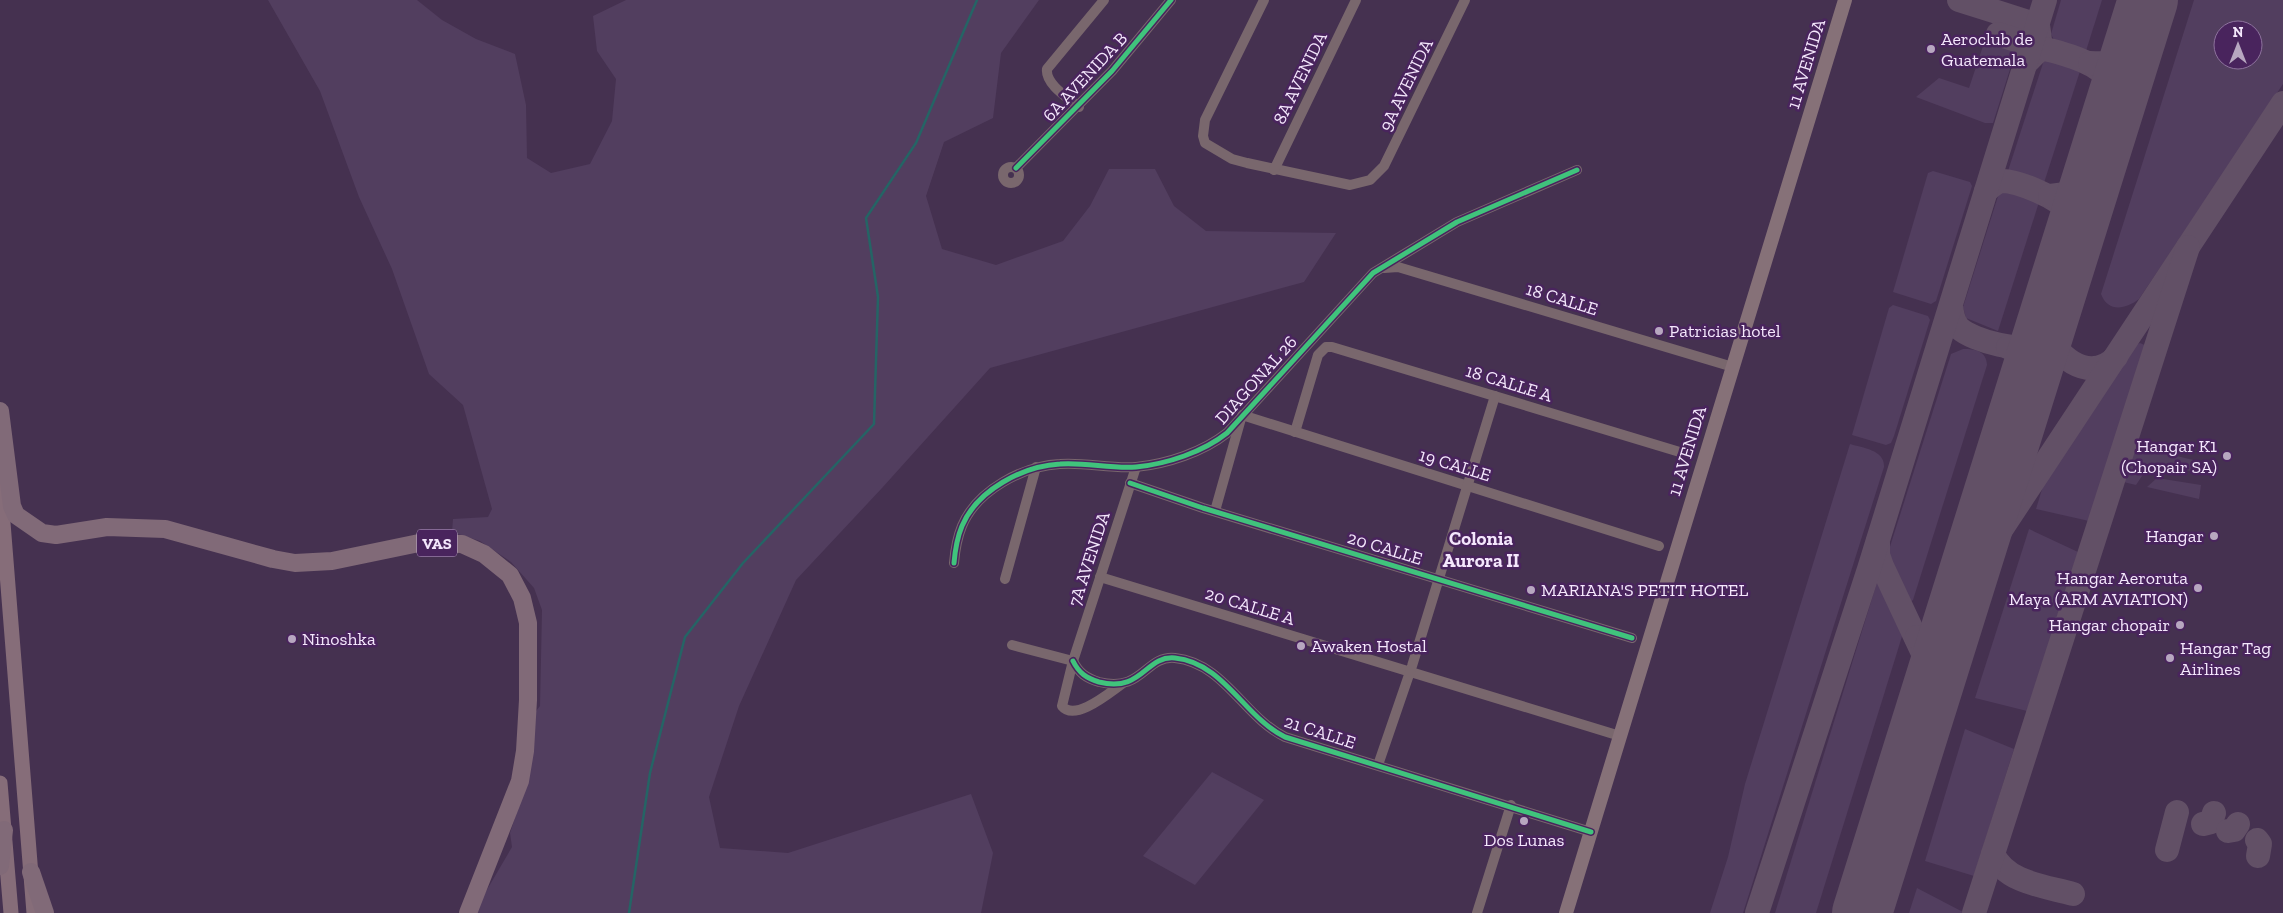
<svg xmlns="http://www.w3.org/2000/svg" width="2283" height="913" font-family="'Zilla Slab',serif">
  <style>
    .green { fill: #523e5f; fill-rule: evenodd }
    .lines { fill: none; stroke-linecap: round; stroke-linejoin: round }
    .stream { stroke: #256465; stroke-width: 2.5 }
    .taxiway { stroke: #625066; stroke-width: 24 }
    .runway { stroke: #625066; stroke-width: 60 }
    .street { stroke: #79676d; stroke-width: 10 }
    .secondary { stroke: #867178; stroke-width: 14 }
    .primary { stroke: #866d79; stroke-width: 15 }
    .highway { stroke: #816a78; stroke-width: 18 }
    .cycleway-casing { stroke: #49245d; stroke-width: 8 }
    .cycleway { stroke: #40c37c; stroke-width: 5 }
    .poi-dot { fill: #b7a7c0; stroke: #49245d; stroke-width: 2 }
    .labels { text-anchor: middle; stroke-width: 5; stroke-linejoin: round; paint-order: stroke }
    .shield { fill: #49245d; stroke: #c1accc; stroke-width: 1 }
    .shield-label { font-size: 16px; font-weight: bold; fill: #f4e7fc }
    .poi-label { font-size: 18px; fill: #f4e7fc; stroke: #49245d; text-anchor: start }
    .street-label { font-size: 18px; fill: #f4e7fc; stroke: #49245d }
    .neighbourhood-label { font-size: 19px; font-weight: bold; fill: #f4e7fc; stroke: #49245d }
  </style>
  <rect width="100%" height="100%" fill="#453150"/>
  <g class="green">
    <path d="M 268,0 L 417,0 L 442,20 L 476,39 L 515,54 L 526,105 L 527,158 L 551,173 L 590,164 L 612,121 L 616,79 L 597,51 L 593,16 L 626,0 L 1039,0 L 1001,53 L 993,118 L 944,142 L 926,196 L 942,249 L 996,265 L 1063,241 L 1090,206 L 1109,169 L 1155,169 L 1174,206 L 1206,231 L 1336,233 L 1304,282 L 990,368 L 882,488 L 796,580 L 739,706 L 709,797 L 720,848 L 788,853 L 971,794 L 993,853 L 981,913 L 477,913 L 478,905 L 512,847 L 510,833 L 529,775 L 536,711 L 540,706 L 542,610 L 534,588 L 511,562 L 480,541 L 452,532 L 453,519 L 488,517 L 492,509 L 463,405 L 429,374 L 392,269 L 359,197 L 320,91 Z"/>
    <path d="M 2061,0 L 2102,0 L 2086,51 L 2055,42 L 2051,34 Z"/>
    <path d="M 2194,0 L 2283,0 L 2283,84 L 2139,299 C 2126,309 2108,313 2101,294 ZM 2223,30 L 2253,30 L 2253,60 L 2223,60 Z"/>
    <path d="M 1986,37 L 2017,47 L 1993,123 L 1985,123 L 1916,97 L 1939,78 L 1969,88 Z"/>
    <path d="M 2045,57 L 2081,68 L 2043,186 L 2007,174 Z"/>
    <path d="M 1933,171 L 1970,182 L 1972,186 L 1936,301 L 1931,304 L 1893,292 L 1928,173 Z"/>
    <path d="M 2003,189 L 2040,199 L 1998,331 L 1966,318 L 1963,307 L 1999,193 Z"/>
    <path d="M 1893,305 L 1928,316 L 1930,320 L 1894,436 L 1891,443 L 1886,445 L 1852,435 L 1889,308 Z"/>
    <path d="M 2140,343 L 2147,346 L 2147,350 L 2089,521 L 2036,509 L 2043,486 L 2136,345 Z"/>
    <path d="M 1963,349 C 1976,349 1986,351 1987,365 L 1913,600 L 1910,602 L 1887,556 L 1951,354 Z"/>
    <path d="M 1850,444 C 1863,448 1885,450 1884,467 L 1743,913 L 1710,913 L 1728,857 L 1745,784 Z"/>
    <path d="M 2131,445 L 2210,464 L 2206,474 L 2165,466 L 2146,470 L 2136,485 L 2119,481 Z"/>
    <path d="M 2157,478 L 2201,485 L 2199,499 L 2147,487 Z"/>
    <path d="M 2029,529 L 2078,552 L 2027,711 L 1975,698 Z"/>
    <path d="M 1878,579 L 1904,630 L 1816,913 L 1775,913 Z"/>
    <path d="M 1965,729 L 2014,749 L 1974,876 L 1925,861 Z"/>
    <path d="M 1212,772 L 1264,800 L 1195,885 L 1143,856 Z"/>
    <path d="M 1917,888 L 1963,912 L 1963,913 L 1909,913 Z"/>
  </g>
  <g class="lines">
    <path class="stream" d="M 629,913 L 650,773 L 685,637 L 743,563 L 874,424 L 878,297 L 866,218 L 916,143 L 977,0"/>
    <g class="taxiway">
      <path d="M 1959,0 L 2038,25 L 2040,40"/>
      <path d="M 1998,34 L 2031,45"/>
      <path d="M 2026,63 L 2037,52 L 2043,49 C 2053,50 2063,54 2073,57 C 2104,68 2116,79 2112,113"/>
      <path d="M 2090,63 C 2109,64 2123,64 2133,46"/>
      <path d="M 1986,191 C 1991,187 1995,182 2002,181 C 2016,180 2061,199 2068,211 C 2073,219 2073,229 2073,238"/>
      <path d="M 2050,196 L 2074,193 L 2092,178"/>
      <path d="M 1951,306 C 1952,314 1953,322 1959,328 C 1973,341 2025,355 2041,342"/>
      <path d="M 2046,324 C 2051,355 2089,385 2116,357"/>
      <path d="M 2008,347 C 2021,353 2029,359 2031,374"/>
      <path d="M 1878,541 L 1878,555 L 1882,566 L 1935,679"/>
      <path d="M 1964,586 L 2283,103"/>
      <path d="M 1917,637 L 1929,645 L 1947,641"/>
      <path d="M 2203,824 L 2211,822 L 2214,813"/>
      <path d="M 2228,831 L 2234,830 L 2238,824"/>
      <path d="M 2257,840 L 2260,844 L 2258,856"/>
      <path d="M 2167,850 L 2177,812"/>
      <path d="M 1993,854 C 2006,883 2045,886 2073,894"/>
      <path d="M 1757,913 L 1869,569 L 2045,0"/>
      <path d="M 1974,913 L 2188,247"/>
    </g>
    <path class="runway" d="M 1862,913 L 2148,0"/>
    <g class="street">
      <path d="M 1264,0 L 1205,120 L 1203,136 L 1205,143 L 1232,159 L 1247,163 L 1350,185 L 1370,180 L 1384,166 L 1465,0"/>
      <path d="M 1079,107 C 1068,98 1045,84 1047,69 L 1104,0"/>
      <circle cx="1011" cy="175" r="8"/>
      <path d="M 1016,168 L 1112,71 L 1171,0"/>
      <path d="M 1274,170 L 1356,0"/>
      <path d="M 1384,268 L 1398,267 L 1733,367"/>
      <path d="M 1295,432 L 1318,355 L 1326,347 L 1332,347 L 1683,453"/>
      <path d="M 1130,483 L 1203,508 L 1632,638"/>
      <path d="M 1215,511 L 1242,415 L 1659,546"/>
      <path d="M 954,563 C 955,551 957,538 962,526 C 977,490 1023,466 1060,464 C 1085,462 1111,469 1136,467 C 1167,464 1203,452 1227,433 L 1373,273 L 1457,222 L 1577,170"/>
      <path d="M 1100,577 L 1620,736"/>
      <path d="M 1005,579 L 1036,467"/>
      <path d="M 1012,645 L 1073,661"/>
      <path d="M 1073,661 C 1079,673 1086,678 1099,682 C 1143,693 1145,655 1175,658 C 1224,663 1244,717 1285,737 L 1591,832"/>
      <path d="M 1122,684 C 1109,693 1075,722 1062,706 L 1073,661 L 1136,467"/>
      <path d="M 1378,765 L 1412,666 L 1495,396"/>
      <path d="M 1477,913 L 1511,805"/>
    </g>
    <path class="secondary" d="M 1566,913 L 1845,0"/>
    <g class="primary">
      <path d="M 0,485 L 34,913"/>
      <path d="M 0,783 L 11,913"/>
    </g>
    <g class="highway">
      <path d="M 0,411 L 12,506 L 16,515 L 42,533 L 56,535 L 107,527 L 165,529 L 273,559 L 295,563 L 332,561 L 419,543 L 462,544 L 484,554 L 510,575 L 522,598 L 528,623 L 528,700 L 525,751 L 520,781 L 468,913"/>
      <path d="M 0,866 L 4,830"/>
      <path d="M 31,872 L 45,913"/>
    </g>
    <defs>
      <g id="cycleway">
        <path d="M 1016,168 L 1112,71 L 1171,0"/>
        <path d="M 1130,483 L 1203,508 L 1632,638"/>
        <path d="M 954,563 C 955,551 957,538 962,526 C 977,490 1023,466 1060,464 C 1085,462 1111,469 1136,467 C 1167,464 1203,452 1227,433 L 1373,273 L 1457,222 L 1577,170"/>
        <path d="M 1073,661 C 1079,673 1086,678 1099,682 C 1143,693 1145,655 1175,658 C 1224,663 1244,717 1285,737 L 1591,832"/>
      </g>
    </defs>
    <use href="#cycleway" class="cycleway-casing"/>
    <use href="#cycleway" class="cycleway"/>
  </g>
  <g class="poi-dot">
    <circle cx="1931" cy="49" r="5"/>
    <circle cx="1659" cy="331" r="5"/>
    <circle cx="2227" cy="456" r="5"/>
    <circle cx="2214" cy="536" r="5"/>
    <circle cx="2198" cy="588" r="5"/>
    <circle cx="1531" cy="590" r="5"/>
    <circle cx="2180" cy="625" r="5"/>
    <circle cx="292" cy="639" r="5"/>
    <circle cx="1301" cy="646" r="5"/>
    <circle cx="2170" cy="658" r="5"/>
    <circle cx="1524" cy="821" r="5"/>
  </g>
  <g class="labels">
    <rect class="shield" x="417" y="529.5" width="40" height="27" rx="4"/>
    <g class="shield-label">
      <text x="437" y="549">VAS</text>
    </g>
    <g class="poi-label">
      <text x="1941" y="45">Aeroclub de<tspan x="1941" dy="21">Guatemala</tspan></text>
      <text x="1669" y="337">Patricias hotel</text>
      <text x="2217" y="452" text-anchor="end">Hangar K1<tspan x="2217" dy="21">(Chopair SA)</tspan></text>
      <text x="2204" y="542" text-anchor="end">Hangar</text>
      <text x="2188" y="584" text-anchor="end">Hangar Aeroruta<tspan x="2188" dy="21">Maya (ARM AVIATION)</tspan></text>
      <text x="1541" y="596">MARIANA'S PETIT HOTEL</text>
      <text x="2170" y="631" text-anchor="end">Hangar chopair</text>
      <text x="302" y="645">Ninoshka</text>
      <text x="1311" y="652">Awaken Hostal</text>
      <text x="2180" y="654">Hangar Tag<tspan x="2180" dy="21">Airlines</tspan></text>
      <text x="1524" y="846" text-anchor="middle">Dos Lunas</text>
    </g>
    <g class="street-label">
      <text transform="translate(1806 64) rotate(-73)" y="6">11 AVENIDA</text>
      <text transform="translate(1085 77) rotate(-47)" y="6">6A AVENIDA B</text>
      <text transform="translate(1300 78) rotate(-64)" y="6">8A AVENIDA</text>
      <text transform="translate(1406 85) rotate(-64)" y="6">9A AVENIDA</text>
      <text transform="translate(1562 299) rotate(17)" y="6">18 CALLE</text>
      <text transform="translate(1256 380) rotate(-48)" y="6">DIAGONAL 26</text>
      <text transform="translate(1509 383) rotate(17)" y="6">18 CALLE A</text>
      <text transform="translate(1687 451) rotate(-73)" y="6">11 AVENIDA</text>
      <text transform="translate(1455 465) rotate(17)" y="6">19 CALLE</text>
      <text transform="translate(1385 548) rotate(17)" y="6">20 CALLE</text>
      <text transform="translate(1089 559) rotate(-72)" y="6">7A AVENIDA</text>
      <text transform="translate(1250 606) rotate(17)" y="6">20 CALLE A</text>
      <text transform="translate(1320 732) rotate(18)" y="6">21 CALLE</text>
    </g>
    <g class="neighbourhood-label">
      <text x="1481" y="545">Colonia<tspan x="1481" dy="22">Aurora II</tspan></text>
    </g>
  </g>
  <g transform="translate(2238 45)"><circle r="24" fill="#49245d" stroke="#8d729d"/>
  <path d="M0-4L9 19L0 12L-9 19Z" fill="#b7a7c0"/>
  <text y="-8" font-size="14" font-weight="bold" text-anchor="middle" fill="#f4e7fc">N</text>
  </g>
</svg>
